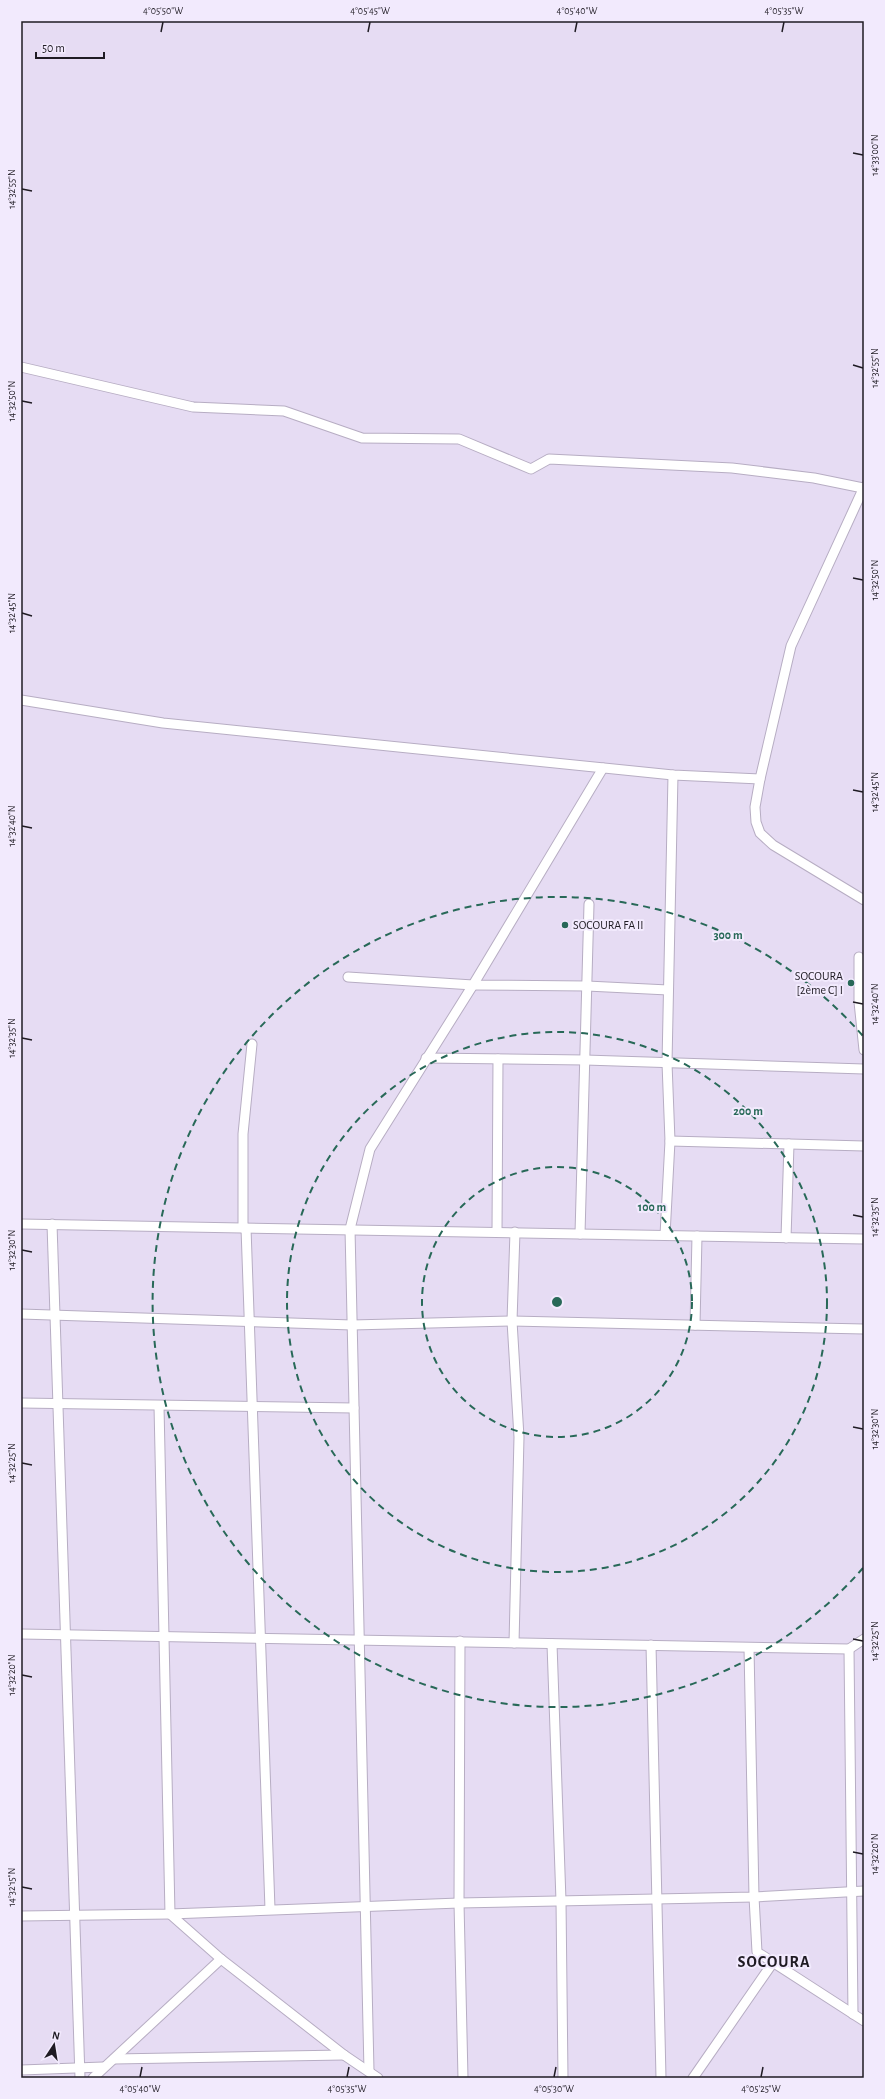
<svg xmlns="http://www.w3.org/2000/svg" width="885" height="2099" font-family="'Alegreya Sans',sans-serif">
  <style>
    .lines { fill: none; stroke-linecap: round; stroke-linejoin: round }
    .street-casing { stroke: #b7adc3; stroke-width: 11 }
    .street { stroke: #fff; stroke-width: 9 }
    .ticks { fill: none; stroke: #1f1b23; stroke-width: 1.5 }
    .ring { fill: none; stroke: #286958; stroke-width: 2; stroke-dasharray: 7 5 }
    .poi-dot { fill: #286958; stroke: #f2eafd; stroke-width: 1.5 }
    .labels { text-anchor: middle; stroke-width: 4; stroke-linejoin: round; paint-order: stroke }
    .poi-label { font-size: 12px; fill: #1f1b23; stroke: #f2eafd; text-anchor: start }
    .district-label { font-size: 16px; font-weight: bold; letter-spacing: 1px; fill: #1f1b23; stroke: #f2eafd }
    .centre { fill: #286958; stroke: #f2eafd; stroke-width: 2 }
    .ring-label { font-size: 12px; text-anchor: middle; font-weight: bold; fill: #286958; stroke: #f2eafd; stroke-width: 4; stroke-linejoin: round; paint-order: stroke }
    .neatline { fill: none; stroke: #1f1b23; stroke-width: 1.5 }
    .ticks-label { font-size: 10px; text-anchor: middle; fill: #1f1b23 }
  </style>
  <rect width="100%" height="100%" fill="#e6dcf3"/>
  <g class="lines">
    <defs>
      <g id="street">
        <path d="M 21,367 L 193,407 L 284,411 L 362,438 L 459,439 L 531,469 L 549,459 L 732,468 L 814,478 L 863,488"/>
        <path d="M 864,487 L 791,646 L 760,779 L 755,807 L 756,822 L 760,833 L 773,845 L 864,900"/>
        <path d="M 21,700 L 163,723 L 673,775 L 760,779"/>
        <path d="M 859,957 L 859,1002 L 864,1050"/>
        <path d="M 348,977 L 473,985 L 587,986 L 668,990"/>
        <path d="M 426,1058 L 585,1060 L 864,1069"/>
        <path d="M 670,1141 L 864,1146"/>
        <path d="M 21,1224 L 864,1239"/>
        <path d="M 52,1224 L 80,2078"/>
        <path d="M 243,1228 L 243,1134 L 252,1044"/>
        <path d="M 246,1228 L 270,1909"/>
        <path d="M 497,1232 L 498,1059"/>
        <path d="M 580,1234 L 589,904"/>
        <path d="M 665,1235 L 670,1141 L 667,1063 L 673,775"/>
        <path d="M 786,1238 L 789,1144"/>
        <path d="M 21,1314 L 352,1325 L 512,1321 L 864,1329"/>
        <path d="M 695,1325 L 697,1236"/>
        <path d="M 21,1403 L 354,1408"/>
        <path d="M 159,1406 L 170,1914 L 221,1959 L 344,2055 L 378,2078"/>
        <path d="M 21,1634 L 849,1649 L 864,1639"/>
        <path d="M 460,1641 L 459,1903 L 463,2078"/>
        <path d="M 514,1643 L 519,1437 L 512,1321 L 515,1232"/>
        <path d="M 552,1644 L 561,1901 L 563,2078"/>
        <path d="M 651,1645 L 661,2078"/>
        <path d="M 749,1648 L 754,1897 L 757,1952 L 864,2021"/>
        <path d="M 849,1649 L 853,2014"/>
        <path d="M 21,1916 L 170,1914 L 459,1903 L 754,1897 L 864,1891"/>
        <path d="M 114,2059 L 344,2055"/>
        <path d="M 21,2070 L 103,2067"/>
        <path d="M 369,2071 L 350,1229 L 370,1149 L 473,985 L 603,768"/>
        <path d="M 93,2078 L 221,1959"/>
        <path d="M 693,2078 L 774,1961"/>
      </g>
    </defs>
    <use href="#street" class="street-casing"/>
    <use href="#street" class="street"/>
  </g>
  <path class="ticks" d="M 161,32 L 163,22M 368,32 L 370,22M 575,32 L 577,22M 782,32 L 784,22M 853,153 L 863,155M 22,189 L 32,191M 853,365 L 863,368M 22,401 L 32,403M 853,578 L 863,580M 22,613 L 32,616M 853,790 L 863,792M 22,826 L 32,828M 853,1002 L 863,1004M 22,1038 L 32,1040M 853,1215 L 863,1217M 22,1250 L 32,1252M 853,1427 L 863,1429M 22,1463 L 32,1465M 853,1639 L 863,1641M 22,1675 L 32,1677M 853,1852 L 863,1854M 22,1887 L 32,1889M 140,2077 L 142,2067M 347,2077 L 349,2067M 554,2077 L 556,2067M 761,2077 L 763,2067"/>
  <g class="ring">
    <circle cx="557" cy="1302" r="135"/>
    <circle cx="557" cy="1302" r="270"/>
    <path d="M863 1568A405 405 0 1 1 863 1036"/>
  </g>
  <g class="poi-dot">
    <circle cx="565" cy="925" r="4"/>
    <circle cx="851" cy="983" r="4"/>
  </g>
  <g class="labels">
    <g class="poi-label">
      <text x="573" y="929">SOCOURA FA II</text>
      <text x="843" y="980" text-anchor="end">SOCOURA<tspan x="843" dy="14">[2ème C] I</tspan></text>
    </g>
    <g class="district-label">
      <text x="774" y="1967">SOCOURA</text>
    </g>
  </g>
  <circle cx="557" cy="1302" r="6" class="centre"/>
  <g class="ring-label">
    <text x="728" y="939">300 m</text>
    <text x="748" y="1115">200 m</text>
    <text x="652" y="1211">100 m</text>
  </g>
  <rect width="885" height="2099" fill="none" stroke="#f2eafd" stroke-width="44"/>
  <g transform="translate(54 2045) rotate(12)" stroke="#f2eafd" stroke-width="3" paint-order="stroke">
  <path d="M0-3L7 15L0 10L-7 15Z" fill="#1f1b23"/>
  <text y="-6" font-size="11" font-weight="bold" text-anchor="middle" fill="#1f1b23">N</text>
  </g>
  <path d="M36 52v6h68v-6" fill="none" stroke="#1f1b23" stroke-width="2"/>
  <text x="42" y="52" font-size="12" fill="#1f1b23" stroke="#f2eafd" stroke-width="3" paint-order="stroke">50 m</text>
  <rect x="22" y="22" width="841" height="2055" class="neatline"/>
  <g class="ticks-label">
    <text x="163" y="14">4°05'50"W</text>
    <text x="370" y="14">4°05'45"W</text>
    <text x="577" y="14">4°05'40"W</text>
    <text x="784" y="14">4°05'35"W</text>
    <text transform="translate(874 155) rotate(-90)" y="4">14°33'00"N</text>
    <text transform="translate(11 189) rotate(-90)" y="4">14°32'55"N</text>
    <text transform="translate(874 368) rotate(-90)" y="4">14°32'55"N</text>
    <text transform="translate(11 401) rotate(-90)" y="4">14°32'50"N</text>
    <text transform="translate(874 580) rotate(-90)" y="4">14°32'50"N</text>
    <text transform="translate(11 613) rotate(-90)" y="4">14°32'45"N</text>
    <text transform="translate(874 792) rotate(-90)" y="4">14°32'45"N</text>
    <text transform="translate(11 826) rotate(-90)" y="4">14°32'40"N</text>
    <text transform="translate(874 1004) rotate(-90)" y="4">14°32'40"N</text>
    <text transform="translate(11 1038) rotate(-90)" y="4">14°32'35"N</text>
    <text transform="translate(874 1217) rotate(-90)" y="4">14°32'35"N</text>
    <text transform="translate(11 1250) rotate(-90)" y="4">14°32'30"N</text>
    <text transform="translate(874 1429) rotate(-90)" y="4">14°32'30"N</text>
    <text transform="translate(11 1463) rotate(-90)" y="4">14°32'25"N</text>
    <text transform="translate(874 1641) rotate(-90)" y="4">14°32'25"N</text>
    <text transform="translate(11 1675) rotate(-90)" y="4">14°32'20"N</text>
    <text transform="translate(874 1854) rotate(-90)" y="4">14°32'20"N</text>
    <text transform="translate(11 1887) rotate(-90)" y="4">14°32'15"N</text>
    <text x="140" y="2092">4°05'40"W</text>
    <text x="347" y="2092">4°05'35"W</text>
    <text x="554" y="2092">4°05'30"W</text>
    <text x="761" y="2092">4°05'25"W</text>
  </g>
</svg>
